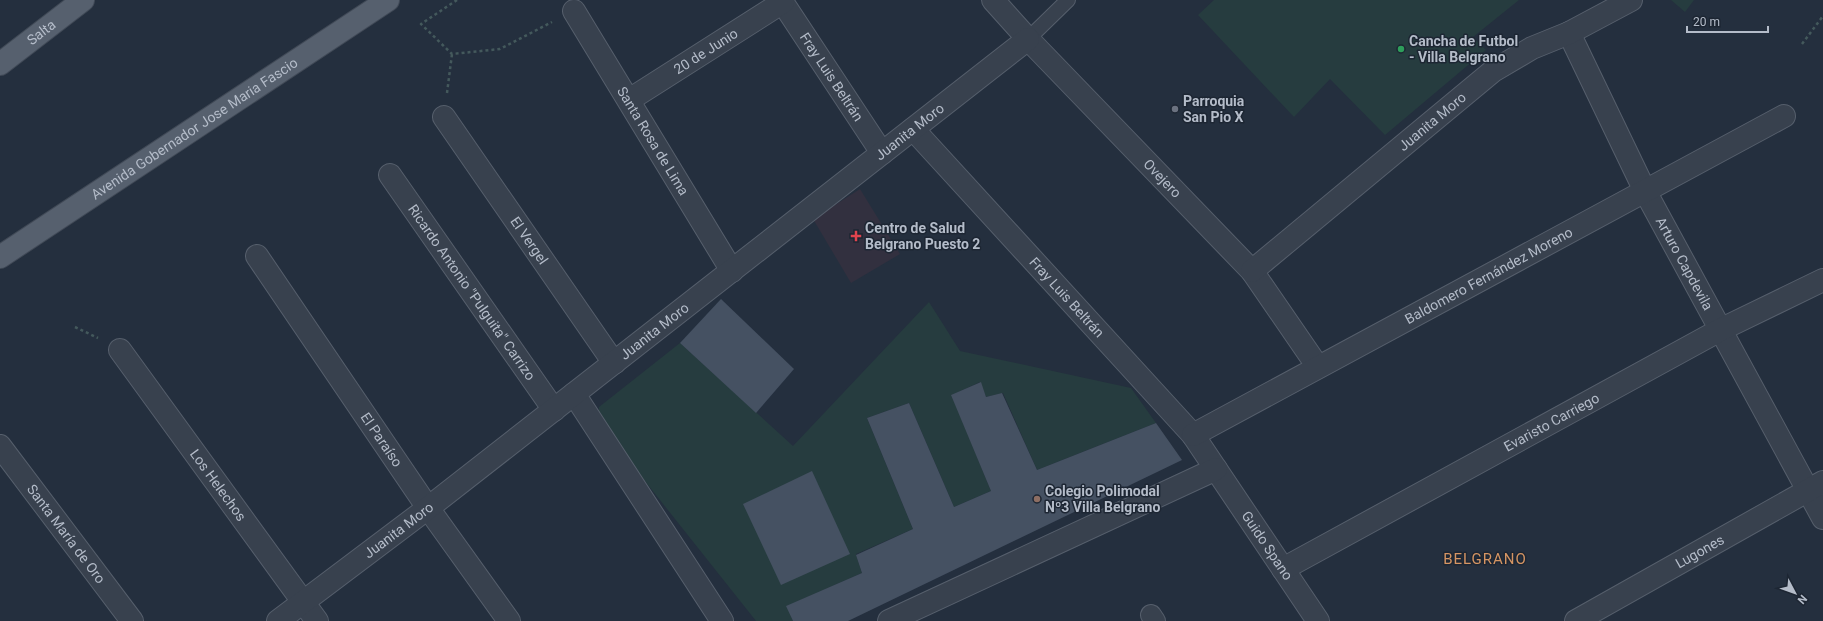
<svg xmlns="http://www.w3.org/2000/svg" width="1823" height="621" font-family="Roboto,sans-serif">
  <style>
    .medical { fill: #32303f }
    .green { fill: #263c3f }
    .building { fill: #455162 }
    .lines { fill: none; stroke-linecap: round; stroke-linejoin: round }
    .service-casing { stroke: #565f6c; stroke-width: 16 }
    .pedestrian-casing { stroke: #565f6c; stroke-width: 22 }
    .minor-casing { stroke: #565f6c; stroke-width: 24 }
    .primary-casing { stroke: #414a57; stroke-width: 24 }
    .path { stroke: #44595c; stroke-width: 2.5; stroke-dasharray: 3 3; stroke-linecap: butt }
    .service { stroke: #38414e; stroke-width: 14 }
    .pedestrian { stroke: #38414e; stroke-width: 20 }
    .minor { stroke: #38414e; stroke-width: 22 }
    .primary { stroke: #56606e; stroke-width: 22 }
    .leisure-dot { fill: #2e9e5b; stroke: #1d2633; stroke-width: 1.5 }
    .worship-dot { fill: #6b7280; stroke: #1d2633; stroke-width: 1.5 }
    .health-dot { fill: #e0444e; stroke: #1d2633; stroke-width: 1.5 }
    .education-dot { fill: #8d6e63; stroke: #1d2633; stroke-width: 1.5 }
    .labels { text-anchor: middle; stroke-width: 3; stroke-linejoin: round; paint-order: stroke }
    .street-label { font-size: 14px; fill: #b4bcc9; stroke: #1d2633 }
    .poi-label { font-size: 14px; font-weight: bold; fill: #b4bcc9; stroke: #1d2633; text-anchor: start }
    .neighbourhood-label { font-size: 15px; letter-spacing: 1px; fill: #d59563; stroke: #1d2633 }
  </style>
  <rect width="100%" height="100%" fill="#242f3e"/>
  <path class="medical" d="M 860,189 L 900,254 L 851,283 L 813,219 Z"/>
  <g class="green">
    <path d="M 1214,0 L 1519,0 L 1473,37 L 1486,50 L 1385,135 L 1330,79 L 1294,117 L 1198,15 Z"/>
    <path d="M 1671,0 L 1694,0 L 1685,12 Z"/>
    <path d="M 929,302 L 960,351 L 1131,388 L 1156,423 L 1037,470 L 1003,393 L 986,397 L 980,382 L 952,395 L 991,491 L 954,507 L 909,403 L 867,418 L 913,529 L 856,554 L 862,573 L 787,606 L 793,621 L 756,621 L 598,422 L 599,407 L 680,343 L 793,446 Z"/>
  </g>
  <g class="building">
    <path d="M 721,299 L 794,369 L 756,413 L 680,343 Z"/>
    <path d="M 981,382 L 986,397 L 1002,393 L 1037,470 L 1156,423 L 1182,460 L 848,621 L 793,621 L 786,606 L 862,573 L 856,555 L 913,529 L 867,418 L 909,403 L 954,507 L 991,491 L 951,395 Z"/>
    <path d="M 812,471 L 850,554 L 781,585 L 743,504 Z"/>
  </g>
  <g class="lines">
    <defs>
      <path id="service" d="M 1028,39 L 1068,0"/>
      <path id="pedestrian" d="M 1151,615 L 1155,621"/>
      <g id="minor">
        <path id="s1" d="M 781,0 L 882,153"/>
        <path id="s2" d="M 993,0 L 1028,39 L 1252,271 L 1318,367"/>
        <path id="s3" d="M 574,11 L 732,271"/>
        <path id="s4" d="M 1569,33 L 1645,191 L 1823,518"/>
        <path id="s5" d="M 629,100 L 783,2"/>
        <path id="s6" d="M 444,117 L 614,363"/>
        <path id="s7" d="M 913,129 L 1193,435 L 1318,621"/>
        <path id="s8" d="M 390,175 L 554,410"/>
        <path id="s9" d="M 257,256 L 428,508 L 509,621"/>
        <path id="s10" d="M 1252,271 L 1493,71 L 1532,48 L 1569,33 L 1631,0"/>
        <path id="s11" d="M 120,350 L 317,621"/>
        <path d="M 574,394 L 722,621"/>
        <path id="s12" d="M 1193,435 L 1784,116"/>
        <path id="s13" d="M 0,446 L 132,621"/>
        <path id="s14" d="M 1283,569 L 1720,330 L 1823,280"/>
        <path id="s15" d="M 278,621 L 428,508 L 1028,39"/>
        <path d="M 889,621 L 1216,469"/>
        <path id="s16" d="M 1576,621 L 1823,482"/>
      </g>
      <g id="primary">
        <path id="s17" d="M 0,64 L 83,0"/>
        <path id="s18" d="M 0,257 L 388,0"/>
      </g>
    </defs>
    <use href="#service" class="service-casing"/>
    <use href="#pedestrian" class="pedestrian-casing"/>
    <use href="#minor" class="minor-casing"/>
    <use href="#primary" class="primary-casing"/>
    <g class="path">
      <path d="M 457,0 L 421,24 L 452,54 L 500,49 L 552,22"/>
      <path d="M 1802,44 L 1823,16"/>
      <path d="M 447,93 L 452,54"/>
      <path d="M 75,327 L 98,338"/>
    </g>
    <use href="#service" class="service"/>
    <use href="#pedestrian" class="pedestrian"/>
    <use href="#minor" class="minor"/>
    <use href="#primary" class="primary"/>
  </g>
  <circle class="leisure-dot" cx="1401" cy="49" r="4"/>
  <circle class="worship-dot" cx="1175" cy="109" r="4"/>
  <path class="health-dot" d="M854 230h4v4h4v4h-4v4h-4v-4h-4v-4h4z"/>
  <circle class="education-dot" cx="1037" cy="499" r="4"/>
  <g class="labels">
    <g class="street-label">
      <text dy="5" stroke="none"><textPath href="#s17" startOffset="52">Salta</textPath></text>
      <text dy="5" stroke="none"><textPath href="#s5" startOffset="91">20 de Junio</textPath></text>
      <text dy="5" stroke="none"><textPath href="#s1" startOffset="92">Fray Luis Beltrán</textPath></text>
      <text dy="5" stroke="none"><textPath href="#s10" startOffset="234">Juanita Moro</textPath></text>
      <text dy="5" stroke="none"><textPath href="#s18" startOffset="233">Avenida Gobernador Jose Maria Fascio</textPath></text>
      <text dy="5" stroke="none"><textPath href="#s15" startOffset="799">Juanita Moro</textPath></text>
      <text dy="5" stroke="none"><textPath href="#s3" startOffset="152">Santa Rosa de Lima</textPath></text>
      <text dy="5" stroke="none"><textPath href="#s2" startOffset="246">Ovejero</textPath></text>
      <text dy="5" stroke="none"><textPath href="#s6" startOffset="150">El Vergel</textPath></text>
      <text dy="5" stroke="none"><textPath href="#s4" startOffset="258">Arturo Capdevila</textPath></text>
      <text dy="5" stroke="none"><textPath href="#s12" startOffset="336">Baldomero Fernández Moreno</textPath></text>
      <text dy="5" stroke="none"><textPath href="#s8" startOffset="143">Ricardo Antonio "Pulguita" Carrizo</textPath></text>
      <text dy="5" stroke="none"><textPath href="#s7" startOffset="228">Fray Luis Beltrán</textPath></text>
      <text dy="5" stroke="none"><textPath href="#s15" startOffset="475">Juanita Moro</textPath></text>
      <text dy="5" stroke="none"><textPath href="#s14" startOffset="306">Evaristo Carriego</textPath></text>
      <text dy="5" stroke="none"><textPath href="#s9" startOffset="222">El Paraíso</textPath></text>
      <text dy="5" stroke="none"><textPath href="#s11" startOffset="167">Los Helechos</textPath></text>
      <text dy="5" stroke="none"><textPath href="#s15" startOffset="151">Juanita Moro</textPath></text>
      <text dy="5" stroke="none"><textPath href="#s13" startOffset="110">Santa María de Oro</textPath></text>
      <text dy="5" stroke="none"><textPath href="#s7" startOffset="548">Guido Spano</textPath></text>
      <text dy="5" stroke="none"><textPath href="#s16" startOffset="142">Lugones</textPath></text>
    </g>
    <g class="poi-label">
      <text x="1409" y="46">Cancha de Futbol<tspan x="1409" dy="16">- Villa Belgrano</tspan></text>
      <text x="1183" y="106">Parroquia<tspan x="1183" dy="16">San Pio X</tspan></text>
      <text x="865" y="233">Centro de Salud<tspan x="865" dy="16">Belgrano Puesto 2</tspan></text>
      <text x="1045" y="496">Colegio Polimodal<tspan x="1045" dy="16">Nº3 Villa Belgrano</tspan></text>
    </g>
    <g class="neighbourhood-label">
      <text x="1485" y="564">BELGRANO</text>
    </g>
  </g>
  <g transform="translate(1795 593) rotate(131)" stroke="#1d2633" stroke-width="3" paint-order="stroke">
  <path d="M0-3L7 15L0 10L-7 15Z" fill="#b4bcc9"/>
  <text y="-6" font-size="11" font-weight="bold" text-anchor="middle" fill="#b4bcc9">N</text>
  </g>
  <path d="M1687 26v6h81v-6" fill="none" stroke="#b4bcc9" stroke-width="2"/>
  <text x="1693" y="26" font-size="12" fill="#b4bcc9" stroke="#1d2633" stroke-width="3" paint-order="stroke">20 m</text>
</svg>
